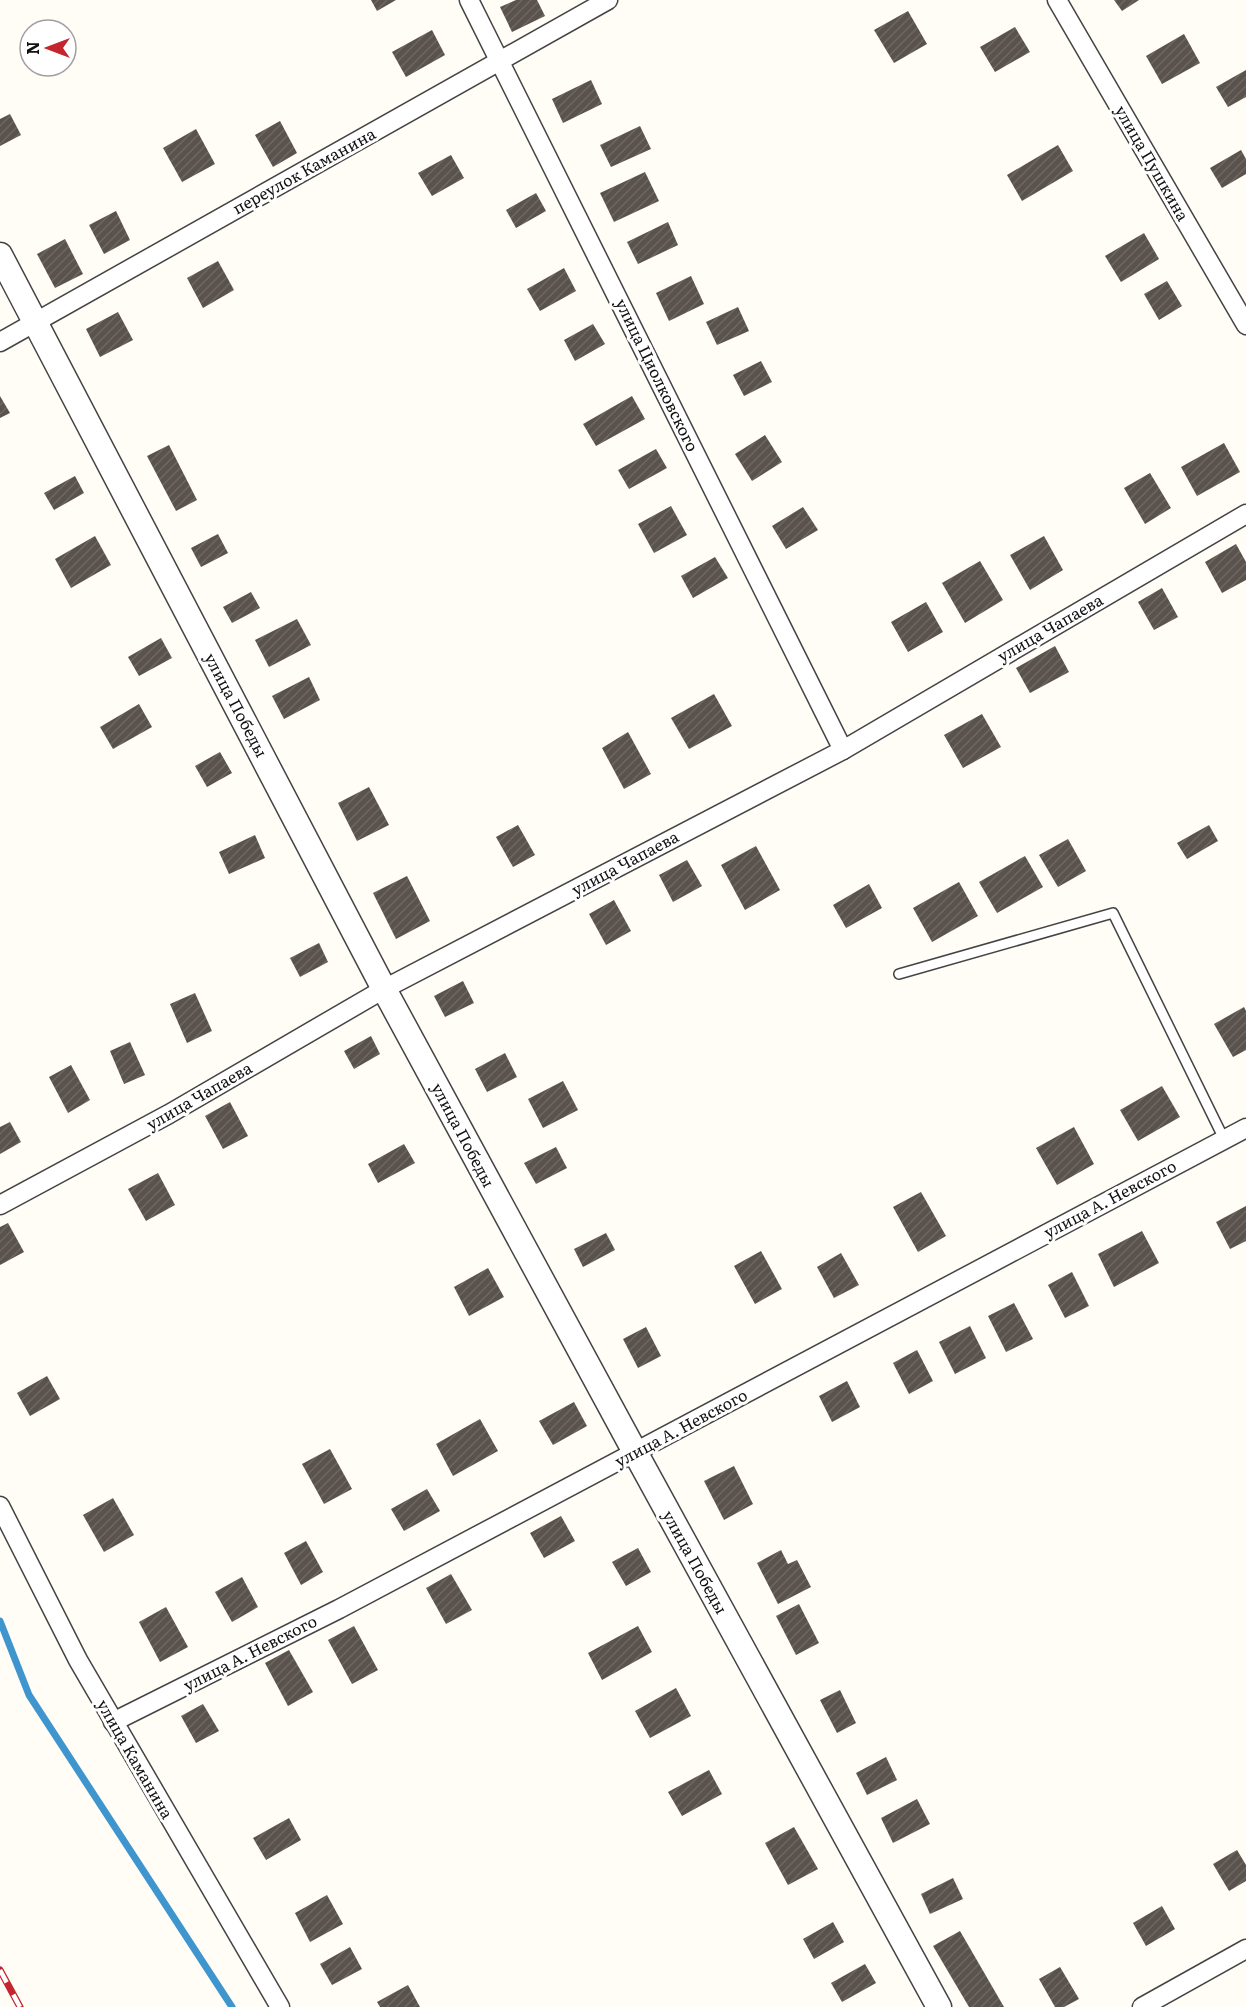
<svg xmlns="http://www.w3.org/2000/svg" width="1246" height="2007" font-family="Literata,serif">
  <style>
    .lines { fill: none; stroke-linecap: round; stroke-linejoin: round }
    .stream { stroke: #3f96cf; stroke-width: 7 }
    .building { fill: url(#building-hatch) }
    .service-casing { stroke: #444; stroke-width: 12 }
    .minor-casing { stroke: #444; stroke-width: 21 }
    .tertiary-casing { stroke: #444; stroke-width: 27 }
    .service { stroke: #fff; stroke-width: 9 }
    .minor { stroke: #fff; stroke-width: 18 }
    .tertiary { stroke: #fff; stroke-width: 24 }
    .rail-casing { stroke: #c4262e; stroke-width: 7 }
    .rail { stroke: #fff; stroke-width: 4.5; stroke-dasharray: 14; stroke-linecap: butt }
    .labels { text-anchor: middle; stroke-width: 6; stroke-linejoin: round; paint-order: stroke }
    .street-label { font-size: 16px; fill: #111; stroke: #fff }
  </style>
  <defs>
    <pattern id="building-hatch" width="6" height="6" patternUnits="userSpaceOnUse" patternTransform="scale(1.5)"><rect width="6" height="6" fill="#5a524d"/><path d="M-1 1l2-2M0 6l6-6M5 7l2-2" fill="none" stroke="#6d6662"/></pattern>
  </defs>
  <rect width="100%" height="100%" fill="#fffdf5"/>
  <g class="lines">
    <path class="stream" d="M 0,1621 L 29,1695 L 232,2007"/>
  </g>
  <g class="building">
    <path d="M 371,0 L 396,0 L 377,11 Z"/>
    <path d="M 516,0 L 537,0 L 545,16 L 512,32 L 500,7 Z"/>
    <path d="M 1114,0 L 1139,0 L 1122,11 Z"/>
    <path d="M 908,11 L 927,44 L 894,63 L 874,30 Z"/>
    <path d="M 1015,27 L 1030,52 L 995,72 L 980,47 Z"/>
    <path d="M 432,30 L 445,55 L 406,77 L 392,52 Z"/>
    <path d="M 1184,34 L 1200,63 L 1162,84 L 1146,56 Z"/>
    <path d="M 1246,70 L 1246,97 L 1228,107 L 1216,87 Z"/>
    <path d="M 591,80 L 602,104 L 563,123 L 552,99 Z"/>
    <path d="M 10,114 L 21,135 L 0,146 L 0,119 Z"/>
    <path d="M 280,121 L 297,153 L 273,167 L 255,135 Z"/>
    <path d="M 640,126 L 651,149 L 611,167 L 600,145 Z"/>
    <path d="M 196,129 L 215,164 L 182,182 L 163,148 Z"/>
    <path d="M 1058,145 L 1073,171 L 1022,201 L 1007,175 Z"/>
    <path d="M 1241,150 L 1246,159 L 1246,174 L 1222,188 L 1210,168 Z"/>
    <path d="M 451,155 L 464,178 L 432,196 L 418,173 Z"/>
    <path d="M 645,172 L 659,201 L 614,222 L 600,193 Z"/>
    <path d="M 536,193 L 546,211 L 516,228 L 506,210 Z"/>
    <path d="M 116,211 L 130,240 L 104,254 L 89,225 Z"/>
    <path d="M 668,222 L 678,245 L 638,264 L 627,242 Z"/>
    <path d="M 1144,233 L 1159,259 L 1121,282 L 1105,256 Z"/>
    <path d="M 65,239 L 83,274 L 55,288 L 37,254 Z"/>
    <path d="M 218,261 L 234,290 L 203,308 L 187,278 Z"/>
    <path d="M 564,268 L 576,291 L 540,311 L 527,289 Z"/>
    <path d="M 691,276 L 704,304 L 669,321 L 656,293 Z"/>
    <path d="M 1167,281 L 1182,306 L 1159,320 L 1144,294 Z"/>
    <path d="M 738,307 L 749,331 L 717,345 L 706,322 Z"/>
    <path d="M 118,312 L 133,340 L 100,357 L 86,329 Z"/>
    <path d="M 593,324 L 605,344 L 575,361 L 564,340 Z"/>
    <path d="M 761,361 L 772,382 L 744,396 L 733,375 Z"/>
    <path d="M 0,396 L 10,413 L 0,418 Z"/>
    <path d="M 632,396 L 645,419 L 596,446 L 583,424 Z"/>
    <path d="M 765,435 L 782,462 L 752,481 L 735,454 Z"/>
    <path d="M 1224,443 L 1240,472 L 1197,496 L 1181,467 Z"/>
    <path d="M 169,445 L 197,500 L 176,511 L 147,456 Z"/>
    <path d="M 656,449 L 667,468 L 629,489 L 618,470 Z"/>
    <path d="M 1150,473 L 1171,508 L 1145,524 L 1124,488 Z"/>
    <path d="M 75,476 L 84,493 L 54,510 L 44,493 Z"/>
    <path d="M 671,506 L 687,535 L 654,553 L 638,524 Z"/>
    <path d="M 803,507 L 818,530 L 786,549 L 772,526 Z"/>
    <path d="M 218,534 L 228,553 L 201,567 L 191,548 Z"/>
    <path d="M 95,536 L 111,565 L 71,588 L 55,559 Z"/>
    <path d="M 1044,536 L 1063,570 L 1030,590 L 1010,555 Z"/>
    <path d="M 1236,544 L 1246,562 L 1246,580 L 1222,593 L 1205,562 Z"/>
    <path d="M 715,557 L 728,578 L 693,598 L 681,576 Z"/>
    <path d="M 980,561 L 1003,600 L 965,623 L 942,583 Z"/>
    <path d="M 1162,588 L 1178,617 L 1154,630 L 1138,602 Z"/>
    <path d="M 251,592 L 260,608 L 232,623 L 223,607 Z"/>
    <path d="M 926,602 L 943,632 L 908,652 L 891,622 Z"/>
    <path d="M 297,619 L 311,645 L 269,667 L 255,640 Z"/>
    <path d="M 161,638 L 172,658 L 139,676 L 128,657 Z"/>
    <path d="M 1055,646 L 1069,672 L 1030,693 L 1016,668 Z"/>
    <path d="M 309,677 L 320,700 L 284,719 L 272,696 Z"/>
    <path d="M 714,694 L 732,726 L 689,749 L 671,718 Z"/>
    <path d="M 139,704 L 152,727 L 113,749 L 100,727 Z"/>
    <path d="M 982,714 L 1001,747 L 963,768 L 944,735 Z"/>
    <path d="M 628,732 L 651,774 L 624,789 L 602,748 Z"/>
    <path d="M 220,752 L 232,773 L 207,787 L 195,766 Z"/>
    <path d="M 369,787 L 389,825 L 357,841 L 338,803 Z"/>
    <path d="M 518,825 L 535,855 L 513,867 L 496,837 Z"/>
    <path d="M 1209,825 L 1218,841 L 1187,859 L 1177,843 Z"/>
    <path d="M 255,835 L 265,858 L 229,874 L 219,852 Z"/>
    <path d="M 1068,839 L 1086,871 L 1058,887 L 1039,855 Z"/>
    <path d="M 756,846 L 780,890 L 745,910 L 721,865 Z"/>
    <path d="M 1025,856 L 1043,887 L 997,913 L 979,882 Z"/>
    <path d="M 687,860 L 702,886 L 673,902 L 659,875 Z"/>
    <path d="M 407,876 L 430,921 L 396,939 L 373,893 Z"/>
    <path d="M 959,882 L 978,916 L 932,942 L 913,908 Z"/>
    <path d="M 869,884 L 882,908 L 846,928 L 833,905 Z"/>
    <path d="M 614,900 L 631,931 L 606,945 L 589,914 Z"/>
    <path d="M 319,943 L 328,962 L 300,977 L 290,958 Z"/>
    <path d="M 463,981 L 474,1003 L 445,1017 L 434,996 Z"/>
    <path d="M 195,993 L 212,1031 L 187,1043 L 170,1004 Z"/>
    <path d="M 1244,1007 L 1246,1011 L 1246,1050 L 1233,1057 L 1214,1024 Z"/>
    <path d="M 371,1036 L 380,1054 L 354,1069 L 344,1051 Z"/>
    <path d="M 130,1042 L 145,1075 L 124,1084 L 110,1051 Z"/>
    <path d="M 505,1053 L 517,1077 L 487,1092 L 475,1069 Z"/>
    <path d="M 71,1065 L 90,1100 L 68,1113 L 49,1077 Z"/>
    <path d="M 563,1081 L 578,1110 L 543,1128 L 528,1099 Z"/>
    <path d="M 1162,1086 L 1180,1117 L 1138,1141 L 1120,1110 Z"/>
    <path d="M 230,1102 L 248,1136 L 223,1149 L 205,1116 Z"/>
    <path d="M 10,1122 L 21,1142 L 0,1154 L 0,1127 Z"/>
    <path d="M 1074,1127 L 1094,1164 L 1057,1185 L 1036,1148 Z"/>
    <path d="M 404,1144 L 415,1163 L 378,1183 L 368,1164 Z"/>
    <path d="M 556,1147 L 567,1168 L 536,1184 L 524,1163 Z"/>
    <path d="M 158,1173 L 175,1205 L 146,1221 L 128,1189 Z"/>
    <path d="M 921,1192 L 946,1236 L 918,1252 L 893,1207 Z"/>
    <path d="M 1246,1206 L 1246,1241 L 1230,1249 L 1216,1222 Z"/>
    <path d="M 8,1223 L 24,1252 L 0,1265 L 0,1227 Z"/>
    <path d="M 1142,1231 L 1159,1263 L 1114,1287 L 1098,1254 Z"/>
    <path d="M 606,1233 L 615,1250 L 583,1267 L 574,1249 Z"/>
    <path d="M 761,1251 L 782,1289 L 755,1304 L 734,1266 Z"/>
    <path d="M 841,1253 L 859,1285 L 834,1298 L 817,1267 Z"/>
    <path d="M 488,1268 L 504,1297 L 469,1316 L 454,1287 Z"/>
    <path d="M 1072,1272 L 1089,1306 L 1065,1318 L 1048,1285 Z"/>
    <path d="M 1014,1303 L 1033,1339 L 1006,1352 L 988,1316 Z"/>
    <path d="M 970,1326 L 986,1358 L 955,1374 L 939,1342 Z"/>
    <path d="M 646,1327 L 661,1356 L 638,1368 L 623,1339 Z"/>
    <path d="M 917,1350 L 933,1381 L 909,1394 L 893,1363 Z"/>
    <path d="M 47,1376 L 60,1399 L 30,1416 L 17,1393 Z"/>
    <path d="M 847,1381 L 860,1407 L 832,1422 L 819,1396 Z"/>
    <path d="M 574,1402 L 587,1426 L 553,1445 L 539,1421 Z"/>
    <path d="M 480,1419 L 498,1451 L 453,1476 L 436,1444 Z"/>
    <path d="M 330,1449 L 352,1489 L 324,1504 L 302,1464 Z"/>
    <path d="M 734,1466 L 753,1504 L 724,1520 L 704,1481 Z"/>
    <path d="M 427,1489 L 440,1511 L 404,1531 L 391,1509 Z"/>
    <path d="M 113,1498 L 134,1535 L 104,1552 L 83,1515 Z"/>
    <path d="M 561,1516 L 575,1541 L 544,1558 L 530,1533 Z"/>
    <path d="M 306,1541 L 323,1572 L 301,1585 L 284,1553 Z"/>
    <path d="M 638,1548 L 651,1572 L 626,1586 L 612,1562 Z"/>
    <path d="M 781,1550 L 788,1564 L 797,1560 L 811,1587 L 778,1604 L 757,1563 Z"/>
    <path d="M 451,1574 L 472,1610 L 446,1624 L 426,1588 Z"/>
    <path d="M 242,1577 L 258,1607 L 232,1622 L 215,1592 Z"/>
    <path d="M 799,1604 L 819,1643 L 796,1655 L 776,1616 Z"/>
    <path d="M 166,1607 L 188,1647 L 160,1662 L 139,1622 Z"/>
    <path d="M 354,1626 L 378,1670 L 352,1684 L 328,1640 Z"/>
    <path d="M 638,1626 L 652,1652 L 602,1680 L 588,1653 Z"/>
    <path d="M 289,1650 L 313,1692 L 288,1706 L 265,1663 Z"/>
    <path d="M 676,1688 L 691,1716 L 650,1738 L 635,1711 Z"/>
    <path d="M 840,1690 L 856,1723 L 837,1733 L 820,1700 Z"/>
    <path d="M 203,1704 L 219,1731 L 196,1743 L 181,1716 Z"/>
    <path d="M 886,1757 L 897,1780 L 867,1795 L 856,1773 Z"/>
    <path d="M 709,1770 L 722,1794 L 682,1816 L 668,1792 Z"/>
    <path d="M 917,1799 L 930,1824 L 893,1843 L 881,1818 Z"/>
    <path d="M 289,1818 L 301,1840 L 266,1860 L 253,1838 Z"/>
    <path d="M 794,1827 L 818,1869 L 788,1885 L 765,1843 Z"/>
    <path d="M 1237,1850 L 1246,1865 L 1246,1881 L 1229,1891 L 1213,1864 Z"/>
    <path d="M 953,1878 L 963,1899 L 930,1914 L 921,1894 Z"/>
    <path d="M 327,1895 L 343,1924 L 310,1942 L 295,1913 Z"/>
    <path d="M 1162,1906 L 1175,1929 L 1146,1946 L 1133,1923 Z"/>
    <path d="M 833,1922 L 844,1942 L 814,1959 L 803,1939 Z"/>
    <path d="M 960,1931 L 1004,2007 L 969,2007 L 933,1946 Z"/>
    <path d="M 350,1947 L 362,1969 L 332,1985 L 320,1964 Z"/>
    <path d="M 865,1964 L 876,1983 L 842,2002 L 831,1983 Z"/>
    <path d="M 1060,1967 L 1079,1999 L 1064,2007 L 1055,2007 L 1039,1979 Z"/>
    <path d="M 408,1985 L 420,2007 L 380,2007 L 377,2002 Z"/>
  </g>
  <g class="lines">
    <defs>
      <path id="service" d="M 899,974 L 1113,913 L 1224,1139"/>
      <g id="minor">
        <path d="M 469,0 L 843,750"/>
        <path d="M 1057,0 L 1246,325"/>
        <path d="M 0,342 L 608,0"/>
        <path d="M 0,1205 L 169,1114 L 384,989 L 843,750 L 1246,514"/>
        <path d="M 0,1506 L 78,1660 L 280,2007"/>
        <path d="M 113,1722 L 339,1609 L 1246,1128"/>
        <path d="M 1142,2007 L 1246,1949"/>
      </g>
      <path id="tertiary" d="M 0,255 L 384,989 L 635,1452 L 939,2007"/>
    </defs>
    <use href="#service" class="service-casing"/>
    <use href="#minor" class="minor-casing"/>
    <use href="#tertiary" class="tertiary-casing"/>
    <use href="#service" class="service"/>
    <use href="#minor" class="minor"/>
    <use href="#tertiary" class="tertiary"/>
    <defs>
      <path id="rail" d="M 0,1970 L 20,2007"/>
    </defs>
    <use href="#rail" class="rail-casing"/>
    <use href="#rail" class="rail"/>
  </g>
  <g class="labels">
    <g class="street-label">
      <text transform="translate(1152 163) rotate(60)" y="6">улица Пушкина</text>
      <text transform="translate(304 171) rotate(-29)" y="6">переулок Каманина</text>
      <text transform="translate(657 375) rotate(64)" y="6">улица Циолковского</text>
      <text transform="translate(1050 628) rotate(-30)" y="6">улица Чапаева</text>
      <text transform="translate(236 705) rotate(62)" y="6">улица Победы</text>
      <text transform="translate(625 863) rotate(-28)" y="6">улица Чапаева</text>
      <text transform="translate(199 1096) rotate(-30)" y="6">улица Чапаева</text>
      <text transform="translate(463 1135) rotate(62)" y="6">улица Победы</text>
      <text transform="translate(1110 1199) rotate(-28)" y="6">улица А. Невского</text>
      <text transform="translate(681 1428) rotate(-28)" y="6">улица А. Невского</text>
      <text transform="translate(695 1562) rotate(61)" y="6">улица Победы</text>
      <text transform="translate(250 1653) rotate(-27)" y="6">улица А. Невского</text>
      <text transform="translate(135 1759) rotate(60)" y="6">улица Каманина</text>
    </g>
  </g>
  <g transform="translate(48 48) rotate(270)"><circle r="28" fill="#ffffff" stroke="#a0a0a0" stroke-width="1.5"/>
  <path d="M0-4.5L10 22L0 15L-10 22Z" fill="#c4262e"/>
  <text y="-9" font-size="16" font-weight="bold" text-anchor="middle" fill="#111111">N</text>
  </g>
</svg>
